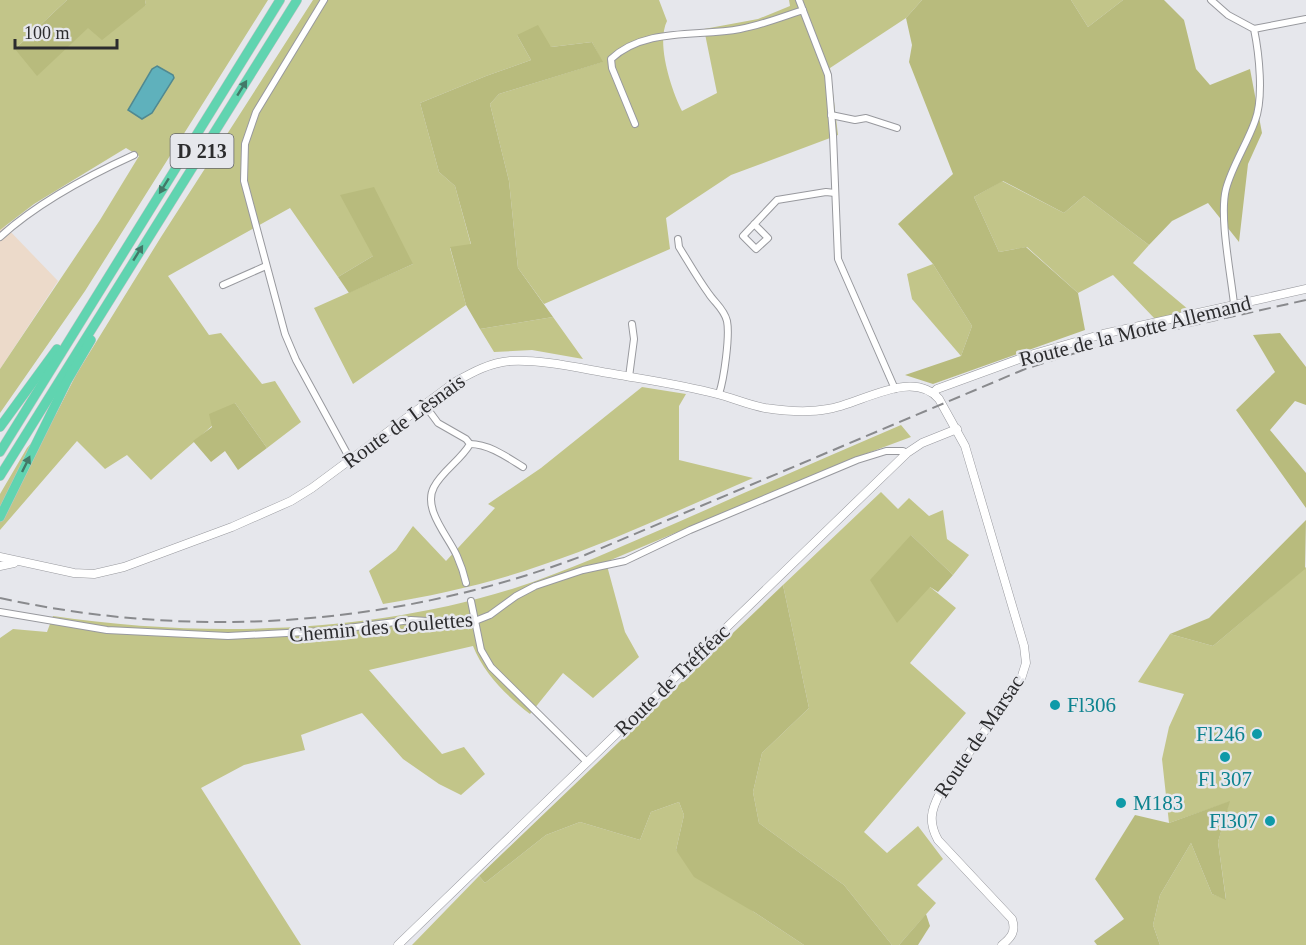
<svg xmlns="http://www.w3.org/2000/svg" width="1306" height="945" font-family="Georgia,serif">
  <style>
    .commercial { fill: #ecdaca }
    .green { fill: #c2c589 }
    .forest { fill: #b8bb7d }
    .water { fill: #5fb1bc; stroke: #508991; stroke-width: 1.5 }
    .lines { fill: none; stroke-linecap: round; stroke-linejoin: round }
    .minor-casing { stroke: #98999e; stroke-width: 8 }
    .tertiary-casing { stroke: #98999e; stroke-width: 9 }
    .trunk-casing { stroke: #c4c4c4; stroke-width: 10 }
    .minor { stroke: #fff; stroke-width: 6 }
    .tertiary { stroke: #fff; stroke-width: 8 }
    .trunk { stroke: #60d4b0; stroke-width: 9 }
    .rail { stroke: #898a8d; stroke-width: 2; stroke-dasharray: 12 6; stroke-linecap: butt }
    .oneway { fill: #437868 }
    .culture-dot { fill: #0f9aa8; stroke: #e6e7ec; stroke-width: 2 }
    .labels { text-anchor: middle; stroke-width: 5; stroke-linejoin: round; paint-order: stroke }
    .shield { fill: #e6e7ec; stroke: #646467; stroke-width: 1.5 }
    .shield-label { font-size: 20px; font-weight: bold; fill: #2c2c2e }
    .street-label { font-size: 21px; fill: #2c2c2e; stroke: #e6e7ec }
    .culture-label { font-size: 21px; fill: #0d838f; stroke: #e6e7ec; text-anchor: start }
  </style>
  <rect width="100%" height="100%" fill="#e6e7ec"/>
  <path class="commercial" d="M 5,226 L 58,281 L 0,369 L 0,230 Z"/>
  <g class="green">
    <path d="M 0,0 L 67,0 L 16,48 L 88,27 L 146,5 L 145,0 L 268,0 L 85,291 L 0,413 L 0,369 L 100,220 L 139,156 L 126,148 L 34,204 L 0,230 Z"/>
    <path d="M 313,0 L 659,0 L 667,21 C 656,43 671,89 682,111 L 717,93 L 704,29 L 758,19 L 790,6 L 789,0 L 922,0 L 906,18 L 830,68 L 838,135 L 731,175 L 666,218 L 670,249 L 544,304 L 518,268 L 509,181 L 490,104 L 499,94 L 602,62 L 592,42 L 551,47 L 517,35 L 531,60 L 486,76 L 420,103 L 439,172 L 455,186 L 471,245 L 450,248 L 466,305 L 353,384 L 314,308 L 413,264 L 373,256 L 338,277 L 290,208 L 168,276 L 209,335 L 221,333 L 262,384 L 275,381 L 301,422 L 267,448 L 235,403 C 209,431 179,454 151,480 L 127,455 L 105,469 L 77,441 L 0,530 L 0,494 L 27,448 L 56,414 L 77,373 L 161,237 Z"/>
    <path d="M 1071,0 L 1123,0 L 1088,27 Z"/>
    <path d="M 1002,181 L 1064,213 L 1084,196 L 1149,245 L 1133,263 L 1189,310 L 1155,319 L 1113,275 L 1078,293 L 1027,247 L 999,252 L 974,197 Z"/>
    <path d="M 933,264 L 972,326 L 961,356 L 912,299 L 907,274 Z"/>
    <path d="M 553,317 L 583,359 L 532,350 L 494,352 L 480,329 Z"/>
    <path d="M 642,387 L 686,394 L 679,406 L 679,460 L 753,478 C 683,508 614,541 542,565 C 491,583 437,595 383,604 L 369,571 L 396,550 L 413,526 L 446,561 L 495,508 L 488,504 L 541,468 Z"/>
    <path d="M 901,425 L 911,437 L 849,460 L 606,562 L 625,632 L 639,657 L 593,698 L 563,673 L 530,714 C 507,696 484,674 473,646 L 369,670 L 442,754 L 464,747 L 485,774 L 461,795 L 439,784 L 403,759 L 362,713 L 301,735 L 305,750 L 244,765 L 201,788 L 301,945 L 0,945 L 0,638 L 13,629 L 47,632 L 53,616 C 202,638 368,634 512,589 C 568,571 622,546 676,523 C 751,490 826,457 901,425 Z"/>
    <path d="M 881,492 L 898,509 L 909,498 L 929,516 L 943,510 L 947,539 L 969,555 L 953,575 L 911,535 L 930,587 L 956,608 L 910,663 L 966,713 L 864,832 L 887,853 L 918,826 L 943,859 L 917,885 L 936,903 L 899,945 L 892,945 L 844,885 L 759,823 L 753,792 L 762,753 L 809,708 L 783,585 Z"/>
    <path d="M 1306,567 L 1306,945 L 1160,945 L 1153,925 L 1160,895 L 1191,843 L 1212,894 L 1226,899 L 1218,842 L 1229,802 L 1169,823 L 1162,759 L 1169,727 L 1184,694 L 1138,682 L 1170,634 L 1213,646 Z"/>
    <path d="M 679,802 L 684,815 L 676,850 L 754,912 L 804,945 L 412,945 L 479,876 L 485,883 L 546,835 L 580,822 L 640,840 L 651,812 Z"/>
  </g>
  <g class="forest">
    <path d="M 67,0 L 145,0 L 146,5 L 102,40 L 88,28 L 37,76 L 15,49 Z"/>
    <path d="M 922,0 L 1071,0 L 1088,27 L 1123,0 L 1164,0 L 1184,20 L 1196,69 L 1210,85 L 1250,69 L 1262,133 L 1248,164 L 1239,242 L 1208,203 L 1172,221 L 1149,245 L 1084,196 L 1064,213 L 1003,181 L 974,197 L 999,252 L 1026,247 L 1078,293 L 1085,330 L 933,384 L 905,375 L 961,356 L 972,326 L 933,264 L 898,224 L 953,174 L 909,62 L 912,45 L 906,18 Z"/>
    <path d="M 538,25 L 551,47 L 592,42 L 603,62 L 499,94 L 490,104 L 509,181 L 518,268 L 553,317 L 480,329 L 466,305 L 450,247 L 471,244 L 455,186 L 439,172 L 420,103 L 486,76 L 531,60 L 517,35 Z"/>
    <path d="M 374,187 L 413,264 L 349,293 L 338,277 L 373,256 L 340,195 Z"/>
    <path d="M 1280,333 L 1306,367 L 1306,405 L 1295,401 L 1270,430 L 1306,473 L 1306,508 L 1236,410 L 1275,372 L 1253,335 Z"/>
    <path d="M 235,403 L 267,448 L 238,470 L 225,451 L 211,462 L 193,441 L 212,427 L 209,414 Z"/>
    <path d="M 1306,520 L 1305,569 L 1213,646 L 1170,634 L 1209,618 Z"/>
    <path d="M 911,535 L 953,575 L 938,592 L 930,587 L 897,623 L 870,580 Z"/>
    <path d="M 783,585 L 809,708 L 762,753 L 753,792 L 759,823 L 844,885 L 892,945 L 804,945 L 754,912 L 694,877 L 676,850 L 684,815 L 679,802 L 651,812 L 640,840 L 580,822 L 546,835 L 485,883 L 479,876 Z"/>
    <path d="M 1230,801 L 1218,842 L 1226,900 L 1212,894 L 1191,843 L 1160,895 L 1153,925 L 1160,945 L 1097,945 L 1094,941 L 1124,919 L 1095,879 L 1135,815 L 1169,823 Z"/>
    <path d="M 926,914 L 930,926 L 918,945 L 899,945 Z"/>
  </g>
  <path class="water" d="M 157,66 L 173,75 L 174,78 L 152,113 L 142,119 L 128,110 L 152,69 Z"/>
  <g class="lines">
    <defs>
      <g id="minor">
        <path d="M 324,0 L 256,112 L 245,144 L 244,181 L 285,334 L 296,360 L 350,459"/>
        <path d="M 799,0 L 828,75 L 833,135 L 838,259 L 895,389"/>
        <path d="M 1211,0 L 1228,15 L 1254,29 C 1259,53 1264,98 1255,121 C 1247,144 1232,166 1226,189 C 1219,216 1231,275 1234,304"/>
        <path d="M 1254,29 L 1306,19"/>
        <path d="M 831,115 L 855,120 L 866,118 L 897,128"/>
        <path d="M 635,124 L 612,68 L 611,59 C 645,27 698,37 740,29 C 762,25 782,17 803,10"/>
        <path d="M 754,224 L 768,238 L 756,249 L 743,236 L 777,200 L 826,192 L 835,193"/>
        <path d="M 0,237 C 36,204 90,175 134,155"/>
        <path d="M 678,239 L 679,247 C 689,263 698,279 709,294 C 715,303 724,309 727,321 C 730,336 724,379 719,394"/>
        <path d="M 223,285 L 266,266"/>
        <path d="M 629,377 L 634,339 L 632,324"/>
        <path d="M 424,404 L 438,423 L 466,439 L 470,444 C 461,460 442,471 434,487 C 422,509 449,537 457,556 C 461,565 464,574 466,583"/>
        <path d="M 470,444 C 489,444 507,457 523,467"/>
        <path d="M 471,601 L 481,650 L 491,667 L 587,762"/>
        <path d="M 0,612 L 107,630 L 228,636 L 324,631 L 411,620 L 457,623 L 475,621 L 490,615 L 516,596 L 535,586 L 583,570 L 625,561 L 690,530 L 857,460 L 886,451 L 903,451 L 907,453"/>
      </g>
      <g id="tertiary">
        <path d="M 933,393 L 937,389 L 1030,355 L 1103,334 L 1306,289"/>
        <path d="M 0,557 L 74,573 L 94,574 L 124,567 L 232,527 L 291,501 L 312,488 L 455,382 C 473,372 489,363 510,361 C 541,359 583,369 614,374 C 648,380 683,385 717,394 C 733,398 748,405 765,408 C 785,411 807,413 828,409 C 861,404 912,368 939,399 L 965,446 L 1024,646 L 1026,663 L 1020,682 L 940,793 C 931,810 928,822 938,840 L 1012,919 C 1016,931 1012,937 1002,945"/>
        <path d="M 0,566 L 14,563"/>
        <path d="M 398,945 L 907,453 L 922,443 L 957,429"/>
      </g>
      <g id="trunk">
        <path d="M 0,427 L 57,349"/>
        <path d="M 0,452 L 280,0"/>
        <path d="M 0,476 L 297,0"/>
        <path d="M 0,517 L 67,381 L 91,340"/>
      </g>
    </defs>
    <use href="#minor" class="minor-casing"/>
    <use href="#tertiary" class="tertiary-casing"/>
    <use href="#trunk" class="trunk-casing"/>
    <use href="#minor" class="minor"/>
    <use href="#tertiary" class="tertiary"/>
    <use href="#trunk" class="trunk"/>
    <path class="rail" d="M 0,598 C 196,641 398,626 585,555 L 1025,369 L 1091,348 L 1306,300"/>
  </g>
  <defs><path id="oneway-solid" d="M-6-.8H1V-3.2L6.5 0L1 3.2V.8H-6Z" transform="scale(1.5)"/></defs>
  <g class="oneway">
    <use href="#oneway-solid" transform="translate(242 88) rotate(-58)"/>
    <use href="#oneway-solid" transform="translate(164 186) rotate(122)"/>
    <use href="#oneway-solid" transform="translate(138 253) rotate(-58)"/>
    <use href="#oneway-solid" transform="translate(26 464) rotate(-64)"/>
  </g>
  <g class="culture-dot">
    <circle cx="1055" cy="705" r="6"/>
    <circle cx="1257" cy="734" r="6"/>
    <circle cx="1225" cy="757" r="6"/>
    <circle cx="1121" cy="803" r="6"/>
    <circle cx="1270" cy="821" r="6"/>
  </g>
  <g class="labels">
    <rect class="shield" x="170.5" y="134" width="63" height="34" rx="4.5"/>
    <g class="shield-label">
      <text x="202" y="158">D 213</text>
    </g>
    <g class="street-label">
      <text transform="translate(1135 331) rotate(-14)" y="7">Route de la Motte Allemand</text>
      <text transform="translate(404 421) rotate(-36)" y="7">Route de Lèsnais</text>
      <text transform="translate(381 627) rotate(-5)" y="7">Chemin des Coulettes</text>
      <text transform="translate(672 680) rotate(-44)" y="7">Route de Tréfféac</text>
      <text transform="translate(979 736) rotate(-56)" y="7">Route de Marsac</text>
    </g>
    <g class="culture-label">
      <text x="1067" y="712">Fl306</text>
      <text x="1245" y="741" text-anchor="end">Fl246</text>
      <text x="1225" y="786" text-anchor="middle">Fl 307</text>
      <text x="1133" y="810">M183</text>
      <text x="1258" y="828" text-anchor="end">Fl307</text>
    </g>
  </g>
  <path d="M15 39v9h102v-9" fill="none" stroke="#2c2c2e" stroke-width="3"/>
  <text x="24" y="39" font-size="18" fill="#2c2c2e" stroke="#e6e7ec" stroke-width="4.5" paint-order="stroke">100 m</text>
</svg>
